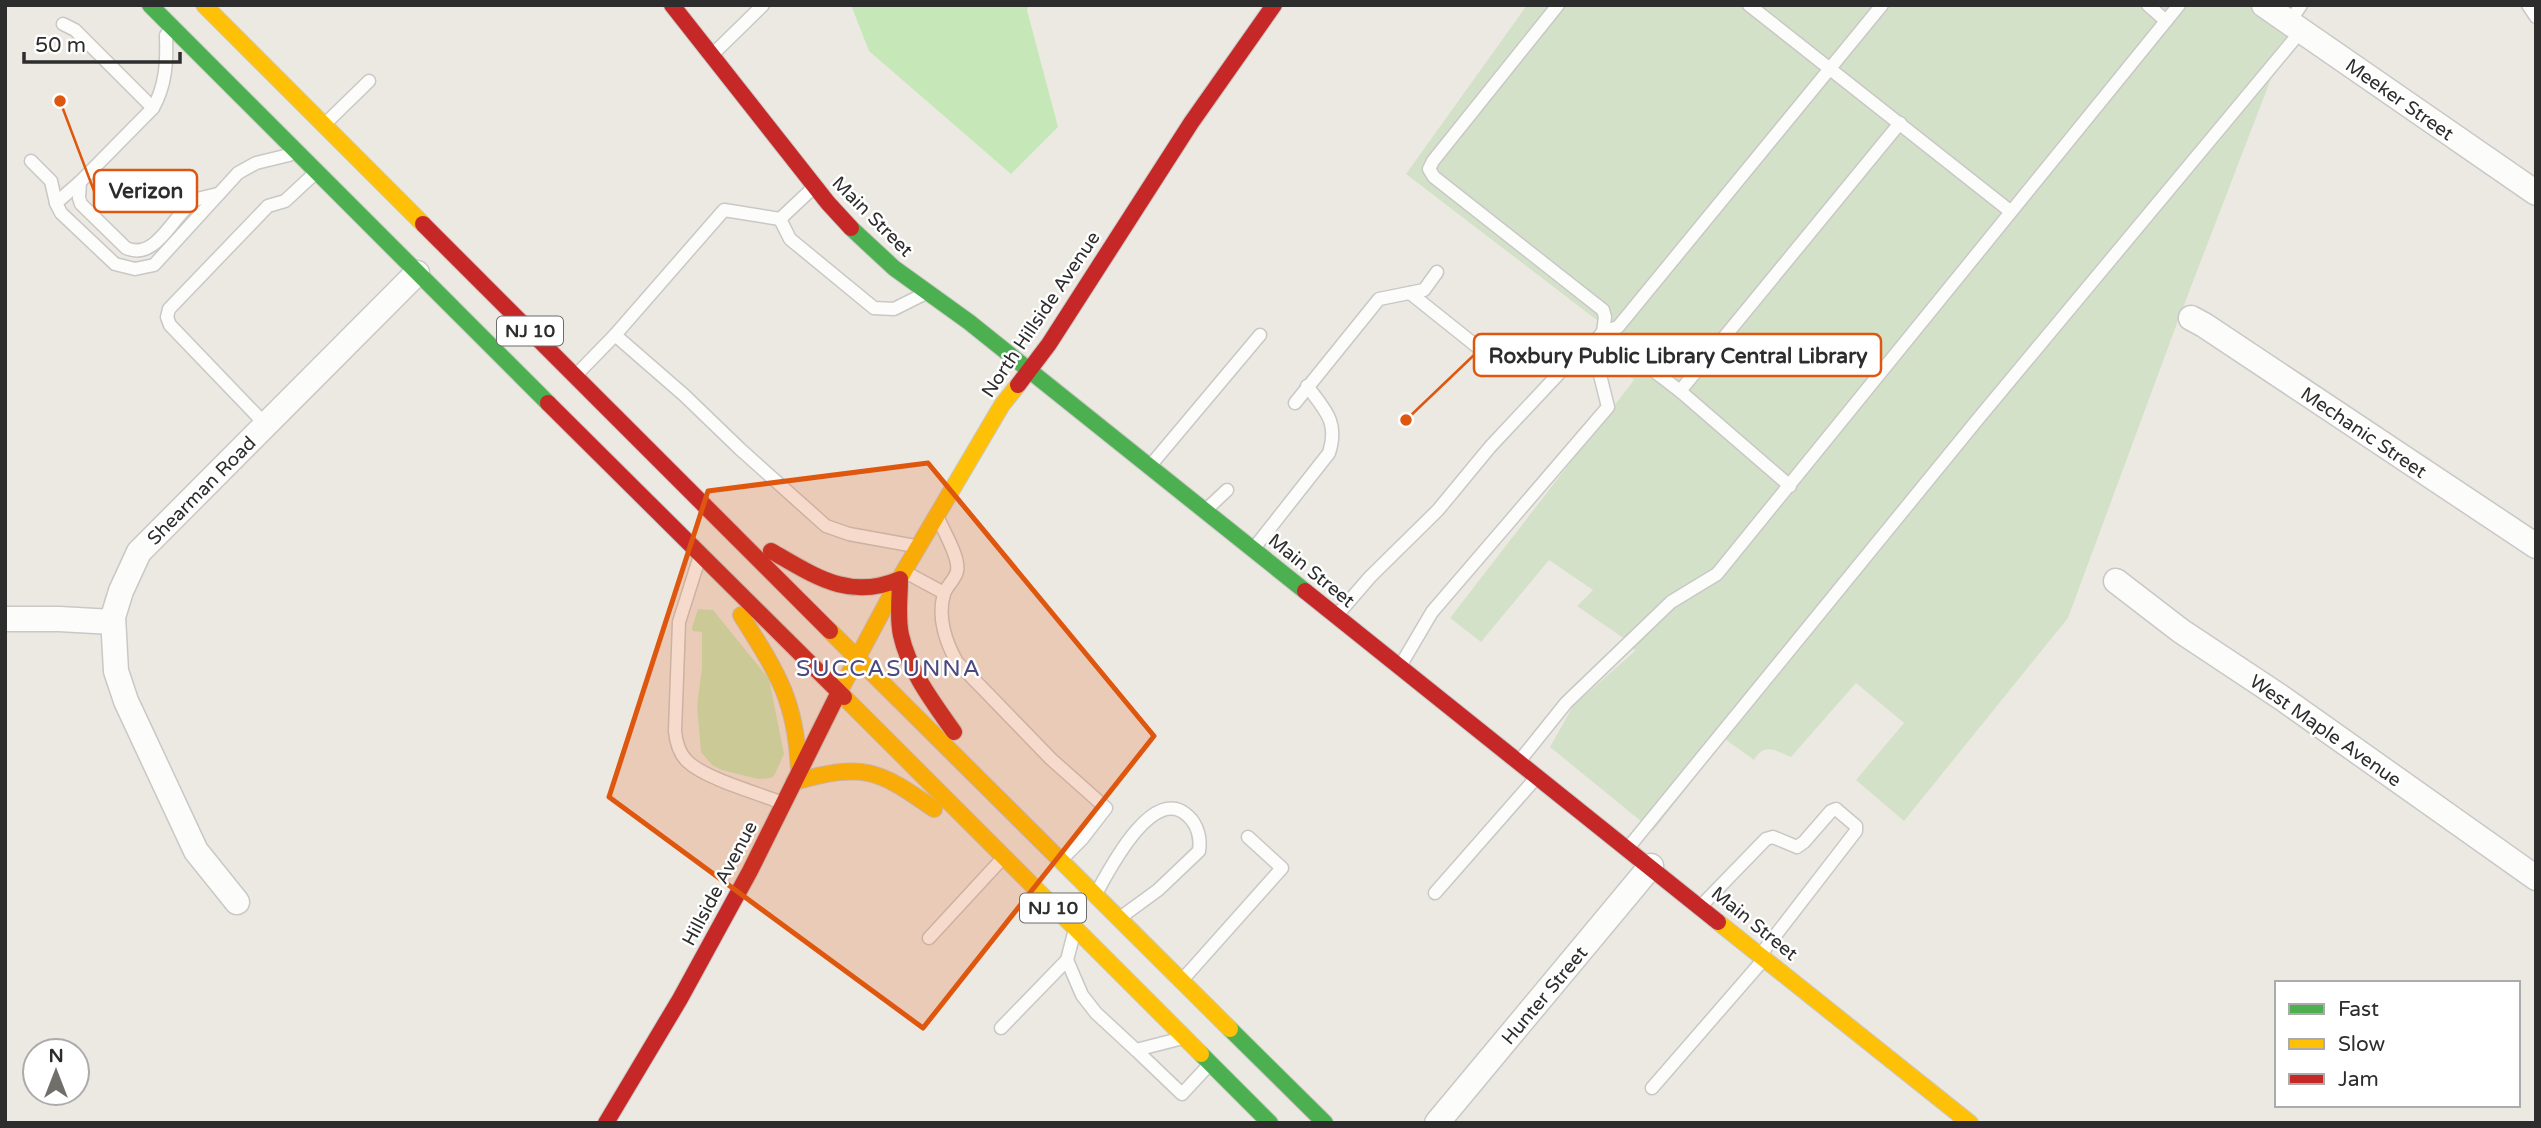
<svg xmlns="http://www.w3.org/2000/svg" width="2541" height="1128" font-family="'Varela Round',sans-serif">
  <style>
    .green { fill: #c6e8b9 }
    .cemetery { fill: #d4e1c9 }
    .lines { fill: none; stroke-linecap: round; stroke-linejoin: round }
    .lane-casing { stroke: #c9c8c7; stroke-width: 15 }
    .street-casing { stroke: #c9c8c7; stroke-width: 27 }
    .fast-casing { stroke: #c9c8c7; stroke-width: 18 }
    .slow-casing { stroke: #c9c8c7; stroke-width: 18 }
    .jam-casing { stroke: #c9c8c7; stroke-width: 18 }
    .lane { stroke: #fcfcfb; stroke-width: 12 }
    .street { stroke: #fcfcfb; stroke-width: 24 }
    .fast { stroke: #4caf50; stroke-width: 16 }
    .slow { stroke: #ffc107; stroke-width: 16 }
    .jam { stroke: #c62828; stroke-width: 16 }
    .marked { fill: #df570e; fill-opacity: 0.2; stroke: #df570e; stroke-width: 5; stroke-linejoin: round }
    .labels { text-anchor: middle; stroke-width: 5; stroke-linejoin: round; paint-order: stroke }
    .shield { fill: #fff; stroke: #6c6c6c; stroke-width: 2 }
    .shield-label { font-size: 18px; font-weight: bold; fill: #2d2d2d }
    .street-label { font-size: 19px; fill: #2d2d2d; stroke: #fff }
    .quarter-label { font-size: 23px; letter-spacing: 2px; fill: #4a4a81; stroke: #fff }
    .leader { fill: none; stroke: #df570e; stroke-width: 2.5 }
    .callout-dot { fill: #df570e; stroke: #fff; stroke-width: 2.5 }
    .callout { fill: #fff; stroke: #df570e; stroke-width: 2.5 }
    .callout-label { font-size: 21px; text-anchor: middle; font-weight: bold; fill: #2d2d2d }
  </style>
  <rect width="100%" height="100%" fill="#ece9e2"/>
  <g class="green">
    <path d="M 851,5 L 1029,5 L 1027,10 L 1058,127 L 1011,174 L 869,51 Z"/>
    <path d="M 698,609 L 713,610 L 769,679 L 784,754 L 774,776 L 771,778 L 758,779 L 722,770 L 712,765 L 701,752 L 697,706 L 702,668 L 702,632 L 693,631 L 692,628 Z"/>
  </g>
  <path class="cemetery" d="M 1527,5 L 2254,5 L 2289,32 L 2179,318 L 2068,618 L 1904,821 L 1856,780 L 1904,723 L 1856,683 L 1791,757 C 1775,751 1765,742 1754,760 L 1725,739 L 1653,831 L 1550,747 L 1573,706 L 1635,651 L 1629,642 L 1577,606 L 1593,590 L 1549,560 L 1481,642 L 1450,618 L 1634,380 L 1603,355 L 1619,337 L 1406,174 Z"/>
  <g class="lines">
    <defs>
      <g id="lane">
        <path d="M 1558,5 L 1433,161 L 1429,169 L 1434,177 L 1603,310 L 1605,317 L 1603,332 L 1680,391 L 1790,486"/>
        <path d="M 1749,5 L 2010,211"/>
        <path d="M 2148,5 L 2166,21"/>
        <path d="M 2528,5 L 2536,17"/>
        <path d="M 2289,23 L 2301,5"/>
        <path d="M 63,24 L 75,30 L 153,108"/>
        <path d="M 712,55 L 763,5"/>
        <path d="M 327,122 L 369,81"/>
        <path d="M 31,161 L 51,181 L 56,203 L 61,213 L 115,264 L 135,269 L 154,265 L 238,173 L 256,163 L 289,155"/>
        <path d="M 80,182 L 79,198 L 81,204 L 126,248 C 157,262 173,213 196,200 C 202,197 211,196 218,194"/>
        <path d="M 56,203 L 80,182 L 153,108 C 166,85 167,62 166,35"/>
        <path d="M 780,219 L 790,239 L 874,308 L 894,309 L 924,294"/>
        <path d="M 1410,293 L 1500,365"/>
        <path d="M 615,335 L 684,395 L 740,449 L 826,526 L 849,534 L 915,546"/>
        <path d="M 1581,357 L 1603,332 L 1618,327 L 1882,5"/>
        <path d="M 578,373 L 615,335 L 724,210 L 780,219 L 813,188"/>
        <path d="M 1680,391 L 1900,123"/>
        <path d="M 1295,403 L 1379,299 L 1424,290 L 1437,272"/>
        <path d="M 266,425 L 170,325 L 167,317 L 169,309 L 268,206 L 285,201 L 313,175"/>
        <path d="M 1150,466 L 1260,335"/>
        <path d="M 1207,509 L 1227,490"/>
        <path d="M 939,520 C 944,532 960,558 957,571 C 956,579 946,586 944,594 C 937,617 946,643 957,662 L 1051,759 L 1106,808 L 1082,839 L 1062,859"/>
        <path d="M 1255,547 L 1329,453 C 1339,422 1325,410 1307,386"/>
        <path d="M 699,559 L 679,622 L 675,731 C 676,742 679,753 687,761 C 704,778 757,793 780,802"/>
        <path d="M 907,573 L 944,593"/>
        <path d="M 1338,614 L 1370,577 L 1438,510 L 1490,447 L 1565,367 L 1581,357 L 1599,371 L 1608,407 L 1432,612 L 1402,663"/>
        <path d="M 1521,759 L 1566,703 L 1671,602 L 1717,574 L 2179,5"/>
        <path d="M 1628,848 L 1978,419 L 2301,31"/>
        <path d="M 1097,892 C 1110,868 1154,783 1188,816 C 1198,825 1201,839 1199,851 L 1158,890 L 1121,917"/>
        <path d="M 1435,893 L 1535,779"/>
        <path d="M 1701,906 L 1766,839 L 1773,837 L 1797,847 L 1804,842 L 1831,811 L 1836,809 L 1856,826 L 1856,831 L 1761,954"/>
        <path d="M 929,938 L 1001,860"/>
        <path d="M 1067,960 L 1082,995 L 1096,1013 L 1136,1050 L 1179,1039"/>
        <path d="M 1184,978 L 1282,868 L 1248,837"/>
        <path d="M 1001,1028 L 1067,960 L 1074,933"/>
        <path d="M 1136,1050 L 1182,1094 L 1208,1066"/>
        <path d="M 1652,1088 L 1764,959"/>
      </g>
      <g id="street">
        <path d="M 2264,5 L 2536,193"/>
        <path d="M 2191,318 L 2204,325 L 2536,546"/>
        <path d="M 2116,581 L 2181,631 L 2282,698 L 2536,878"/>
        <path d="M 5,619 L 59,619 L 113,622"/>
        <path d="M 237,902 L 196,851 L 126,701 L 116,671 L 113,617 L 121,591 L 139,552 L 417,273"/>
        <path d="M 1437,1123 L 1651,866"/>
      </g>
      <g id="fast">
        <path d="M 150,5 L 548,403"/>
        <path d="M 851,228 L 894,268 L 969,322 L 1305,591"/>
        <path d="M 1230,1029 L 1325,1123"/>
        <path d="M 1201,1054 L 1270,1123"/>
      </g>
      <g id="slow">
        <path d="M 204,5 L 423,224"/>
        <path d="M 741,615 C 778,674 796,700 799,771"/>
        <path d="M 830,631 L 1230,1029"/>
        <path d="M 837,696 L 904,571 L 1002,405 L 1018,385"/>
        <path d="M 844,697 L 1201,1054"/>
        <path d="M 794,782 C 863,763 876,768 934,809"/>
        <path d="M 1718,922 L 1970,1123"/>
      </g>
      <g id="jam">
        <path d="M 672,5 L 828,203 L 851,228"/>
        <path d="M 423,224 L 830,631"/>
        <path d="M 1018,385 L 1049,344 L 1191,123 L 1274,5"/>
        <path d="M 548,403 L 844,697"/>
        <path d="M 771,551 C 815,576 849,601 900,579 C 900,597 897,617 901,635 C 909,671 933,702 954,732"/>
        <path d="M 1305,591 L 1718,922"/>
        <path d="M 606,1123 L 680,999 L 750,871 L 837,696"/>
      </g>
    </defs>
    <use href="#lane" class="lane-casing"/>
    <use href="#street" class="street-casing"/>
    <use href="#fast" class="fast-casing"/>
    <use href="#slow" class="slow-casing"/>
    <use href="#jam" class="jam-casing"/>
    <use href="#lane" class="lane"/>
    <use href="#street" class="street"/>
    <use href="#fast" class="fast"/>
    <use href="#slow" class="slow"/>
    <use href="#jam" class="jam"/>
  </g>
  <path class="marked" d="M 928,463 L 1154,736 L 923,1028 L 609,797 L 708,491 Z"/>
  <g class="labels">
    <g class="shield">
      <rect x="497" y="316.5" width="66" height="29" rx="5"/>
      <rect x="1020" y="893.5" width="66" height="29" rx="5"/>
    </g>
    <g class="shield-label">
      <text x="530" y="337">NJ 10</text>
      <text x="1053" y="914">NJ 10</text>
    </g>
    <g class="street-label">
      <text transform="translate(2400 99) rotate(35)" y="7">Meeker Street</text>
      <text transform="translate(873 216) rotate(45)" y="7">Main Street</text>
      <text transform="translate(1040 314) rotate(-56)" y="7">North Hillside Avenue</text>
      <text transform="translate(2364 432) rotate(34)" y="7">Mechanic Street</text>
      <text transform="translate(201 490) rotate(-45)" y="7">Shearman Road</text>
      <text transform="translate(1312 570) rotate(39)" y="7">Main Street</text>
      <text transform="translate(2326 730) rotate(35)" y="7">West Maple Avenue</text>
      <text transform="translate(719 883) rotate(-62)" y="7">Hillside Avenue</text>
      <text transform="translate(1755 923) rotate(39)" y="7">Main Street</text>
      <text transform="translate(1544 995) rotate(-50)" y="7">Hunter Street</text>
    </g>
    <g class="quarter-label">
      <text x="889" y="676">SUCCASUNNA</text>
    </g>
  </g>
  <path class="leader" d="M60 101L94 191M1406 420L1474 355"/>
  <g class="callout-dot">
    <circle cx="60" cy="101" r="7"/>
    <circle cx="1406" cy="420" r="7"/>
  </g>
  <g class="callout">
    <rect x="94" y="170" width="103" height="42" rx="7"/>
    <rect x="1474" y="334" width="407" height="42" rx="7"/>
  </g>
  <g class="callout-label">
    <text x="146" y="198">Verizon</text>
    <text x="1678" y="363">Roxbury Public Library Central Library</text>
  </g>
  <rect width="2541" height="1128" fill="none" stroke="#2d2d2d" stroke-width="14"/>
  <rect x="2275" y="981" width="245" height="126" fill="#ffffff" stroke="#ababab" stroke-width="2"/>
  <rect x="2289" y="1004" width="35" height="10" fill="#4caf50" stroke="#ababab" stroke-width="2"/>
  <text x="2338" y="1016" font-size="21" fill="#2d2d2d">Fast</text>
  <rect x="2289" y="1039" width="35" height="10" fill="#ffc107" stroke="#ababab" stroke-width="2"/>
  <text x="2338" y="1051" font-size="21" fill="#2d2d2d">Slow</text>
  <rect x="2289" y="1074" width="35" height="10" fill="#c62828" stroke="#ababab" stroke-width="2"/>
  <text x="2338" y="1086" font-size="21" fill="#2d2d2d">Jam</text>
  <g transform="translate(56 1072)"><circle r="33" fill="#ffffff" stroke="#ababab" stroke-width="2"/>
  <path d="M0-5L12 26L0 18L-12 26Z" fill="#706f6c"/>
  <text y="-10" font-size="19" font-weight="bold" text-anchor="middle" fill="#2d2d2d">N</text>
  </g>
  <path d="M24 52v10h156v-10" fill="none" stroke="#2d2d2d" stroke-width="3.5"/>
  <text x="35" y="52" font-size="21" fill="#2d2d2d" stroke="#ffffff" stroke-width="5" paint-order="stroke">50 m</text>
</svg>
